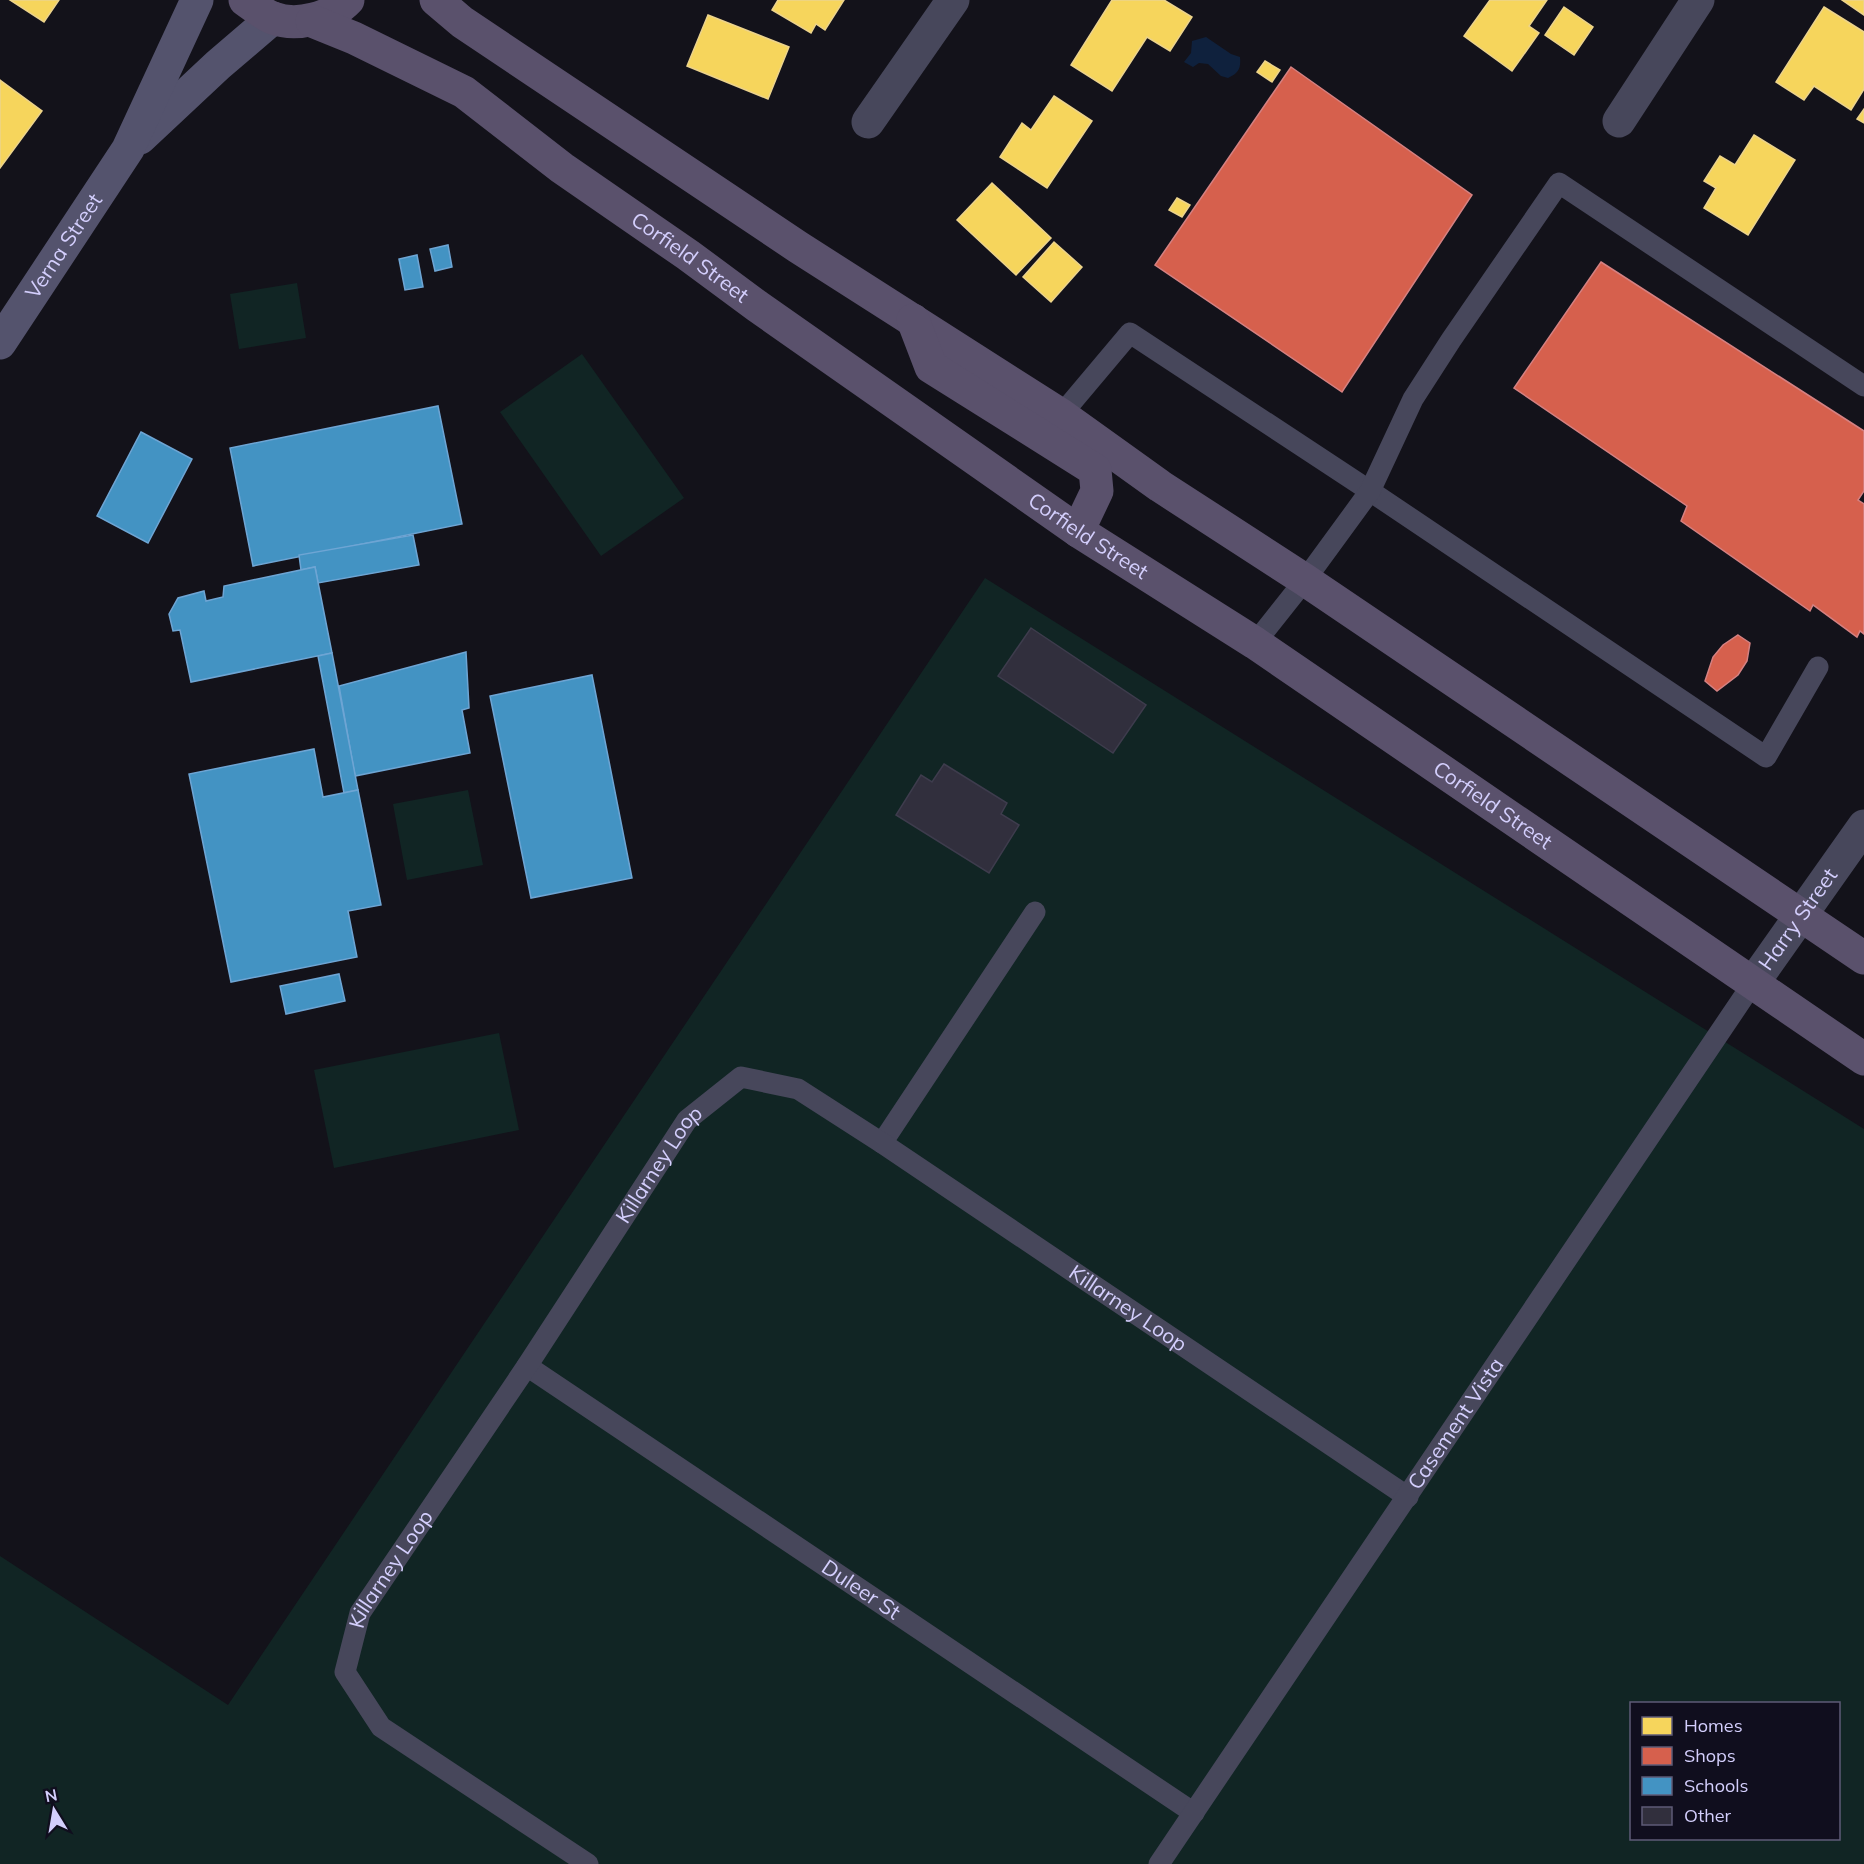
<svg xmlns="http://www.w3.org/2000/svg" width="1864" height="1864" font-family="Mulish,sans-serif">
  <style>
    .green { fill: #112524; fill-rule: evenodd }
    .water { fill: #0f213d }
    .homes { fill: #f6d55c; stroke: #ecd38c; stroke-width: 1.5 }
    .shops { fill: #d6604d; stroke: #d58182; stroke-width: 1.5 }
    .schools { fill: #4393c3; stroke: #6ea5d4; stroke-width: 1.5 }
    .building { fill: #312f3d; stroke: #3e3c4d; stroke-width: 1.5 }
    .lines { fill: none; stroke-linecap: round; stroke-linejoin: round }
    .service { stroke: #47475b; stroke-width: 21 }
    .minor { stroke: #47475b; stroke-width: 33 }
    .tertiary { stroke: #47475b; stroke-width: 33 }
    .secondary { stroke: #54536d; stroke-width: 33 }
    .primary { stroke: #5a516c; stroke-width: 33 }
    .labels { text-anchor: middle; stroke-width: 6; stroke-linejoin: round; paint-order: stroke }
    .street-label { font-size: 21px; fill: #d3cefc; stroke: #100e1e }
  </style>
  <rect width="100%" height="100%" fill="#13121a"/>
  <g class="green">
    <path d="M 297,283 L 306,338 L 239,349 L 230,294 Z"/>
    <path d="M 582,354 L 684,498 L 601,556 L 500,412 Z"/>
    <path d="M 985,578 L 1864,1129 L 1864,1864 L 0,1864 L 0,1556 L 228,1705 ZM 1632,1704 L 1838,1704 L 1838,1838 L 1632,1838 Z"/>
    <path d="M 468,790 L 483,865 L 407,880 L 393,804 Z"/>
    <path d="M 499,1033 L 519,1130 L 334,1168 L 314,1070 Z"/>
  </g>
  <path class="water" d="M 1206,37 L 1231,54 L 1240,57 C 1241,68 1239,73 1228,78 L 1221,76 L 1208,64 L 1199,63 L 1193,67 L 1184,62 L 1191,53 L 1192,41 Z"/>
  <g class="homes">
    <path d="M 10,0 L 59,0 L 44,22 Z"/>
    <path d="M 778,0 L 844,0 L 825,30 L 816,24 L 811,33 L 772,10 Z"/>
    <path d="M 1112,0 L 1164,0 L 1192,17 L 1170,51 L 1147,37 L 1112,91 L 1071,65 Z"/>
    <path d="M 1490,0 L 1547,0 L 1529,26 L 1539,33 L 1512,71 L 1464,36 Z"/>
    <path d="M 1842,0 L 1864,0 L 1864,15 Z"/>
    <path d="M 1564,7 L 1593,27 L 1574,55 L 1545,35 Z"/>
    <path d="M 1824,7 L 1864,32 L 1864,89 L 1851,110 L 1814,86 L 1804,100 L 1776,82 Z"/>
    <path d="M 708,15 L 789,47 L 768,99 L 687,66 Z"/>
    <path d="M 1265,61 L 1280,70 L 1272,82 L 1257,72 Z"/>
    <path d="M 0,80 L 42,111 L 0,168 Z"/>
    <path d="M 1054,96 L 1092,121 L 1047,188 L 1000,157 L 1022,123 L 1031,130 Z"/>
    <path d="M 1864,109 L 1864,123 L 1857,119 Z"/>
    <path d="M 1754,135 L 1795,160 L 1748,235 L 1704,208 L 1716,188 L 1704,181 L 1720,156 L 1735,165 Z"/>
    <path d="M 992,183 L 1051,238 L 1016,275 L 957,220 Z"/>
    <path d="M 1177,198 L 1190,205 L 1182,217 L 1169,210 Z"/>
    <path d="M 1054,242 L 1082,267 L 1051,302 L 1023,277 Z"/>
  </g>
  <g class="shops">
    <path d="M 1291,67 L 1472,195 L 1342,392 L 1155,265 Z"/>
    <path d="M 1601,262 L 1864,431 L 1864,491 L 1858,500 L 1864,504 L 1864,634 L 1860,631 L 1857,637 L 1813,605 L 1810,611 L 1681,521 L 1687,506 L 1514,388 Z"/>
    <path d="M 1738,635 L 1750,643 L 1747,661 L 1738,675 L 1717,691 L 1705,681 L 1713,657 L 1723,645 Z"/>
  </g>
  <g class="schools">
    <path d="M 448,245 L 452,267 L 435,271 L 430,249 Z"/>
    <path d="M 417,255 L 423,287 L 405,290 L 399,259 Z"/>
    <path d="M 438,406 L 462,524 L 253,566 L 230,448 Z"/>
    <path d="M 141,432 L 192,459 L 148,543 L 97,516 Z"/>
    <path d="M 413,535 L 419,565 L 318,583 L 315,567 L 301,570 L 299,555 Z"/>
    <path d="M 315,567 L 332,653 L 191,682 L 180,630 L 173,631 L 169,614 L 178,598 L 204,591 L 206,601 L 223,597 L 224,586 Z"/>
    <path d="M 466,652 L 469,708 L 462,710 L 470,753 L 355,776 L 339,686 Z"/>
    <path d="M 332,653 L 358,790 L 344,793 L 318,656 Z"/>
    <path d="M 592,675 L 632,878 L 531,898 L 490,696 Z"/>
    <path d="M 314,749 L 323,797 L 358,790 L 381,905 L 348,911 L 357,957 L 231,982 L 189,774 Z"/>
    <path d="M 339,974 L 345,1001 L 286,1014 L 280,986 Z"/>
  </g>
  <g class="building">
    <path d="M 1031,628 L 1146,705 L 1113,753 L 998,676 Z"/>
    <path d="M 944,764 L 1007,803 L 1001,814 L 1019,825 L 989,873 L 896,815 L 921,775 L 932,782 Z"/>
  </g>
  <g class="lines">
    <g class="service">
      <path d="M 1061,415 L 1130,333 L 1370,491 L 1766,757 L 1818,667"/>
      <path d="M 1255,643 L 1305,580 L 1370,491 L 1413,399 L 1451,340 L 1559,183 L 1864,386"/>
      <path d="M 882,1143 L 1035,912"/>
      <path id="s1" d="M 527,1366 L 1194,1813"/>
      <path id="s2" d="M 588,1864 L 381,1727 L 345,1672 L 360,1613 L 527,1366 L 687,1120 L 741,1077 L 798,1089 L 882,1143 L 1408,1497"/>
      <path id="s3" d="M 1159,1864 L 1753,983"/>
    </g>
    <g class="minor">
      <path d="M 1619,121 L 1698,0"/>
      <path d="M 868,122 L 953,0"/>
    </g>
    <path class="tertiary" id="s4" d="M 1753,983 L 1864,826"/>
    <g class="secondary">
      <path d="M 140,138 L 218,65 L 273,18"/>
      <path id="s5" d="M 0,343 L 128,149 L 197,0"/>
    </g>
    <g class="primary">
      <path d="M 245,0 C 254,6 264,15 273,18 C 297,27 331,18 348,0"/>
      <path d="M 436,0 L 462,22 L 798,247 L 1061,415 L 1160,486 L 1305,580 L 1864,958"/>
      <path id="s6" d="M 312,21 L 354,38 L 464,92 L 562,168 L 688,255 L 757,306 L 1078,531 L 1255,643 L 1864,1059"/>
      <path d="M 913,320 L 931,367 L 1095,470 L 1097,491 L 1078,531"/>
    </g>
  </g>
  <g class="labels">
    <g class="street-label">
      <text dy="7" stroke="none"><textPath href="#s5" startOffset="116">Verna Street</textPath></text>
      <text dy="7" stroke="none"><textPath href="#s6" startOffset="448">Corfield Street</textPath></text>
      <text dy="7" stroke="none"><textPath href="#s6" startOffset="934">Corfield Street</textPath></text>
      <text dy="7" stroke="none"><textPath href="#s6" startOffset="1420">Corfield Street</textPath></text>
      <text dy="7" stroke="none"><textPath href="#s4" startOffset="78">Harry Street</textPath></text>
      <text dy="7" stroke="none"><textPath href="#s2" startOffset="914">Killarney Loop</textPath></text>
      <text dy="7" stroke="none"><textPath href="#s2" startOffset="1490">Killarney Loop</textPath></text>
      <text dy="7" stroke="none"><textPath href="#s3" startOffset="531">Casement Vista</textPath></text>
      <text dy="7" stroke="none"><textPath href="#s2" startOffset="428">Killarney Loop</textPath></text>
      <text dy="7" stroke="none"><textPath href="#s1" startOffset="402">Duleer St</textPath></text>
    </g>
  </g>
  <rect x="1630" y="1702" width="210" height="138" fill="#100e1e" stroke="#5e5b77" stroke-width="1.5"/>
  <rect x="1642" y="1717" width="30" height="18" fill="#f6d55c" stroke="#5e5b77" stroke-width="1.5"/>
  <text x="1684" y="1732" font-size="18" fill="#d3cefc">Homes</text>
  <rect x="1642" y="1747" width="30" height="18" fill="#d6604d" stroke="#5e5b77" stroke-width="1.5"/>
  <text x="1684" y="1762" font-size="18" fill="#d3cefc">Shops</text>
  <rect x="1642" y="1777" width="30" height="18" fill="#4393c3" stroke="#5e5b77" stroke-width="1.5"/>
  <text x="1684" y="1792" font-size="18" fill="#d3cefc">Schools</text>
  <rect x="1642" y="1807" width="30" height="18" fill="#312f3d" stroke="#5e5b77" stroke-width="1.5"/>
  <text x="1684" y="1822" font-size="18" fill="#d3cefc">Other</text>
  <g transform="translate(54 1810) rotate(349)" stroke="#100e1e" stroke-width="4.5" paint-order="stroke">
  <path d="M0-4.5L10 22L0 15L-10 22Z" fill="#d3cefc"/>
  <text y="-9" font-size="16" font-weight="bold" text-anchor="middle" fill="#d3cefc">N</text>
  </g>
</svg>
